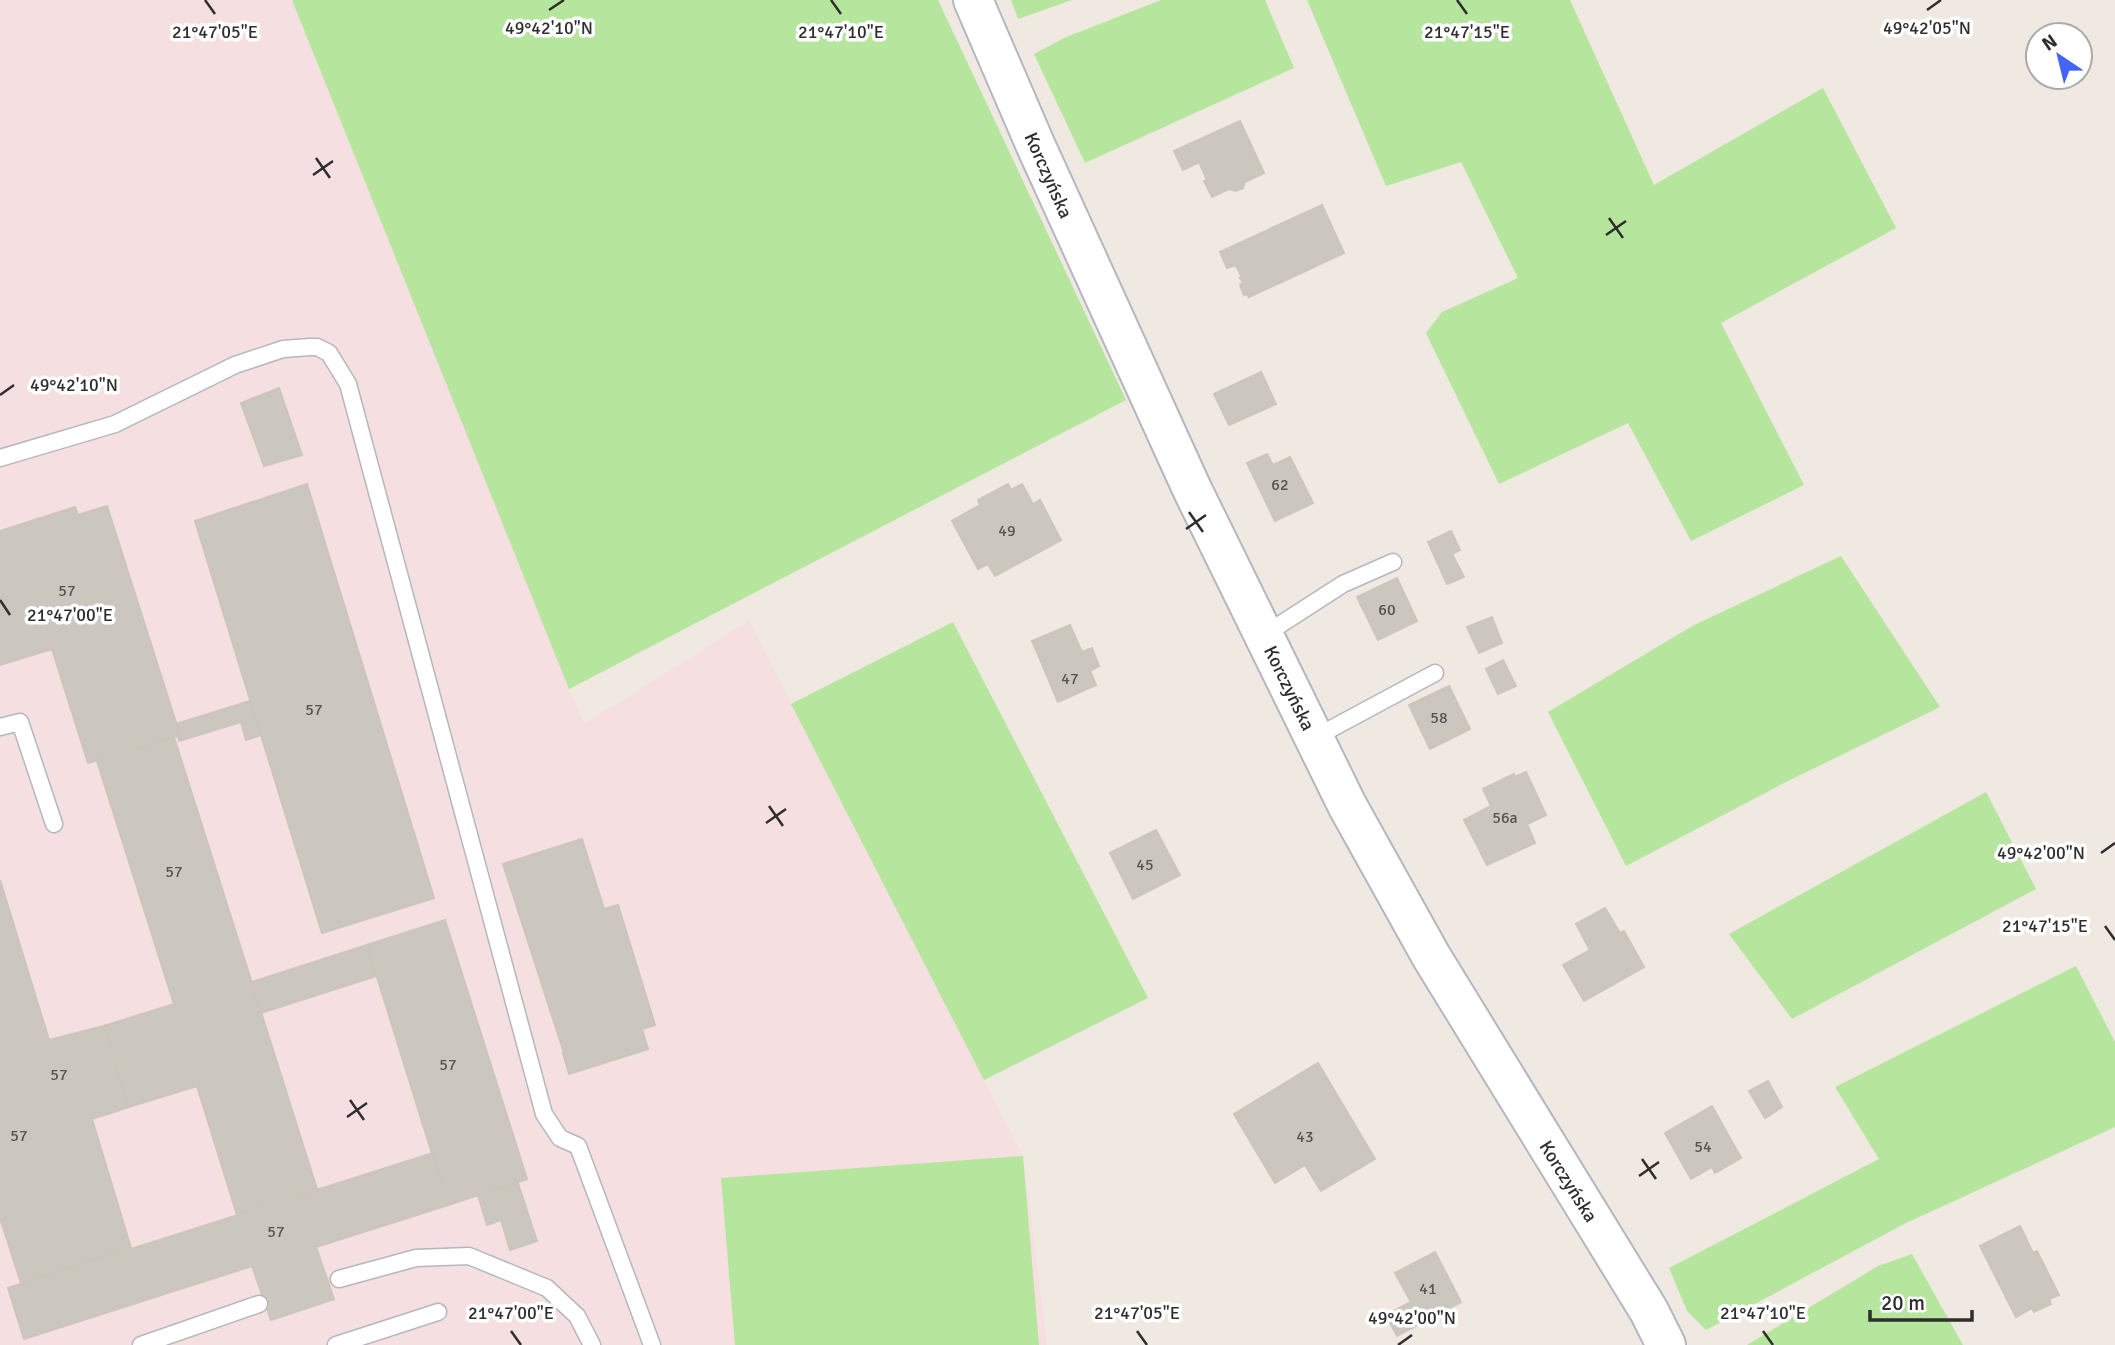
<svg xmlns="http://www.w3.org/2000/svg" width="2115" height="1345" font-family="Signika,sans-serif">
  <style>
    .medical { fill: #f5dfe0 }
    .green { fill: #b6e59e }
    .building { fill: #cbc7bf; stroke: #cbc5ba; stroke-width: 2 }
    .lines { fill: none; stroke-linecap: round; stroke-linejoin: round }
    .lane-casing { stroke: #b4b7c1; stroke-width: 19 }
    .secondary-casing { stroke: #b4b7c1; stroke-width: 42 }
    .lane { stroke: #fff; stroke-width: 16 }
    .secondary { stroke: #fff; stroke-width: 38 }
    .ticks { fill: none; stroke: #2e2e2e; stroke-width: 2.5 }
    .labels { text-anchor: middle; stroke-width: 7; stroke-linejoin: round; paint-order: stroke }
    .number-label { font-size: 16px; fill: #555452 }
    .street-label { font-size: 19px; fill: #2e2e2e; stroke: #fff }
    .ticks-label { font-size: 18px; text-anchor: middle; fill: #2e2e2e; stroke: #fff; stroke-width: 7; stroke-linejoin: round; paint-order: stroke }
  </style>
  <rect width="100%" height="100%" fill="#efe9e1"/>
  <path class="medical" d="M 0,0 L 292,0 L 584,724 L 749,621 L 1023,1156 L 1047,1345 L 0,1345 Z"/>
  <g class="green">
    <path d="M 292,0 L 938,0 L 1126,400 L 569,689 Z"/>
    <path d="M 1011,0 L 1072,0 L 1018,19 Z"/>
    <path d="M 1161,0 L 1265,0 L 1294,68 L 1085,163 L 1034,54 L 1064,38 Z"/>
    <path d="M 1307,0 L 1570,0 L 1654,185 L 1823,88 L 1896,228 L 1721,323 L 1804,485 L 1691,541 L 1628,423 L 1499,484 L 1426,333 L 1442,312 L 1518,278 L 1461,162 L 1386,186 Z"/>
    <path d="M 1841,556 L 1940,707 L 1790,780 L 1626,866 L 1548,712 L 1694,625 Z"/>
    <path d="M 953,622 L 1148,998 L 984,1080 L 791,704 Z"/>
    <path d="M 1986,792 L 2036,889 L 1792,1019 L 1729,934 Z"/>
    <path d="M 2076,966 L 2115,1042 L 2115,1127 L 1904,1224 L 1706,1330 L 1687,1311 L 1669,1268 L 1879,1159 L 1835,1087 Z"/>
    <path d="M 1023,1156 L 1039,1345 L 735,1345 L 721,1178 Z"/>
    <path d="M 1912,1254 L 1963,1345 L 1747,1345 L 1878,1266 Z"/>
  </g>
  <g class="building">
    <path d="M 1240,121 L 1264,173 L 1245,182 L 1243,188 L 1236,191 L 1229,189 L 1212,197 L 1204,181 L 1207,180 L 1199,162 L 1183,170 L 1174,151 Z"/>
    <path d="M 1322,205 L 1344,253 L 1249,297 L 1247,294 L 1244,295 L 1240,285 L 1243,283 L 1240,278 L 1242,278 L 1236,265 L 1227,268 L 1220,252 Z"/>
    <path d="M 1261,372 L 1276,404 L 1229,425 L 1214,394 Z"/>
    <path d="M 279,388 L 302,455 L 264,466 L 241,403 Z"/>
    <path d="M 1267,454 L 1273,465 L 1290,457 L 1313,503 L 1275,521 L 1247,463 Z"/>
    <path d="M 307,484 L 434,898 L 322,933 L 195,521 Z"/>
    <path d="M 1008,484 L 1011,490 L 1022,484 L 1033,504 L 1040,500 L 1061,540 L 995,576 L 988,564 L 978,569 L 952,521 L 980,505 L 978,500 Z"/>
    <path d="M 107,506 L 180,735 L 88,763 L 52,649 L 0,665 L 0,531 L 75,507 L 78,515 Z"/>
    <path d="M 1451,531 L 1460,550 L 1452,554 L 1464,577 L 1447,584 L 1428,542 Z"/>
    <path d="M 1397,578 L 1417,621 L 1378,640 L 1357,597 Z"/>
    <path d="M 1492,617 L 1502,643 L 1479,653 L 1467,627 Z"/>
    <path d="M 1070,625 L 1077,641 L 1039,657 L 1032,641 Z"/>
    <path d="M 1077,641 L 1082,652 L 1092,648 L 1099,666 L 1090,671 L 1096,685 L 1058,702 L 1039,657 Z"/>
    <path d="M 1503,660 L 1516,686 L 1498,694 L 1486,669 Z"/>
    <path d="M 1449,686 L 1470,729 L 1430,749 L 1409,705 Z"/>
    <path d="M 250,701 L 261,735 L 246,740 L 241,722 L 179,741 L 176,724 Z"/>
    <path d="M 174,737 L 317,1189 L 237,1215 L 197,1086 L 129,1107 L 104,1026 L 174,1004 L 97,761 Z"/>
    <path d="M 1526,772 L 1546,815 L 1527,824 L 1535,843 L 1487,865 L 1464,820 L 1491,806 L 1483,789 L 1514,774 L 1515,777 Z"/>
    <path d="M 1156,830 L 1180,875 L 1133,899 L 1110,853 Z"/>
    <path d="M 582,839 L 604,909 L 618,905 L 655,1025 L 642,1029 L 648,1049 L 569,1074 L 563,1053 L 564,1053 L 503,864 Z"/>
    <path d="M 0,880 L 49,1040 L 104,1026 L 129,1107 L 92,1119 L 131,1248 L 21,1283 L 0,1218 Z"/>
    <path d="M 1605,908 L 1620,933 L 1624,931 L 1644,967 L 1584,1001 L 1563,965 L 1590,950 L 1576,924 Z"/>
    <path d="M 445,920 L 527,1179 L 448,1205 L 367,945 Z"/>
    <path d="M 367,945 L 376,976 L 261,1013 L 252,982 Z"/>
    <path d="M 1318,1063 L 1375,1159 L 1321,1191 L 1305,1165 L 1275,1183 L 1234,1114 Z"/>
    <path d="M 1768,1081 L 1782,1107 L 1765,1118 L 1749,1091 Z"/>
    <path d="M 1712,1106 L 1741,1158 L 1715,1173 L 1712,1167 L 1691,1179 L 1665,1133 Z"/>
    <path d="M 433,1153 L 448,1205 L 316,1247 L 334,1299 L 271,1320 L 252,1266 L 24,1339 L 8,1288 Z"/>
    <path d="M 518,1183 L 537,1241 L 510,1250 L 501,1220 L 487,1225 L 478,1195 Z"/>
    <path d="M 2020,1226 L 2033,1253 L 2037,1251 L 2059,1295 L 2049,1299 L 2051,1304 L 2034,1312 L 2032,1308 L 2016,1317 L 1980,1246 Z"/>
    <path d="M 1435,1252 L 1461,1302 L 1397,1336 L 1386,1315 L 1411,1302 L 1395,1273 Z"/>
  </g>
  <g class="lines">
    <defs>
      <g id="lane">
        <path d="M 0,458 L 115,424 L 235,365 L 283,349 L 310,347 L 317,347 L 329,353 L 348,384 L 544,1114 L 560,1138 L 578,1146 L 652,1345"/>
        <path d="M 1264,635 L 1343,584 L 1393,562"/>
        <path d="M 0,727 L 20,722 L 54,824"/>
        <path d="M 1314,738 L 1435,673"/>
        <path d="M 339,1279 L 416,1258 L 469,1256 L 547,1288 L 577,1316 L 592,1345"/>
        <path d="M 141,1345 L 259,1304"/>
        <path d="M 336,1345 L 438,1312"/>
      </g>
      <path id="secondary" d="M 973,0 L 1035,144 L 1192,489 L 1347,805 L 1431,956 L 1649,1311 L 1666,1345"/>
    </defs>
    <use href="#lane" class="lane-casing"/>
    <use href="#secondary" class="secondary-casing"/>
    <use href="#lane" class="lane"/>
    <use href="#secondary" class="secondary"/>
  </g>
  <path class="ticks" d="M 205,0 L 215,14M 831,0 L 841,14M 1457,0 L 1467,14M 549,10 L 564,0M 1927,10 L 1941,0M 316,158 L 330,178M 313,175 L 333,161M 1609,218 L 1623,238M 1606,235 L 1626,221M 0,395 L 14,385M 1189,512 L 1203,532M 1186,529 L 1206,515M 0,600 L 10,615M 769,806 L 783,826M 766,823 L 786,809M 2101,853 L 2115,843M 2105,926 L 2115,940M 350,1100 L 364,1120M 347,1117 L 367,1103M 1642,1159 L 1656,1179M 1639,1176 L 1659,1162M 511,1331 L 521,1345M 1137,1331 L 1147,1345M 1763,1331 L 1773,1345M 1398,1345 L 1412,1335"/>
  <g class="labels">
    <g class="number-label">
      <text x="1280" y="490">62</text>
      <text x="1007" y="536">49</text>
      <text x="67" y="596">57</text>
      <text x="1387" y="615">60</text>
      <text x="1070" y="684">47</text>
      <text x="314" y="715">57</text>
      <text x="1439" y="723">58</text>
      <text x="1505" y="823">56a</text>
      <text x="1145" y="870">45</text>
      <text x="174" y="877">57</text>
      <text x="448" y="1070">57</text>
      <text x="59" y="1080">57</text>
      <text x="19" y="1141">57</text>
      <text x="1305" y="1142">43</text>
      <text x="1703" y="1152">54</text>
      <text x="276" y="1237">57</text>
      <text x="1428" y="1294">41</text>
    </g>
    <g class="street-label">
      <text transform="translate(1049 175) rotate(66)" y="7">Korczyńska</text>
      <text transform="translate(1290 688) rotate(64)" y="7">Korczyńska</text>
      <text transform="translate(1569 1181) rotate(58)" y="7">Korczyńska</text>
    </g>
  </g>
  <g class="ticks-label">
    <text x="549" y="34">49°42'10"N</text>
    <text x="1927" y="34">49°42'05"N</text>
    <text x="841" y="38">21°47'10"E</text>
    <text x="215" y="38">21°47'05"E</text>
    <text x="1467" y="38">21°47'15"E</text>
    <text x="74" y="391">49°42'10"N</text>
    <text x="70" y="621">21°47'00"E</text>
    <text x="2041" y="859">49°42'00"N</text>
    <text x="2045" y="932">21°47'15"E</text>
    <text x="511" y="1319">21°47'00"E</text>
    <text x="1137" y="1319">21°47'05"E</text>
    <text x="1763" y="1319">21°47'10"E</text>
    <text x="1412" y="1324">49°42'00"N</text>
  </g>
  <g transform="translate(2059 56) rotate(325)"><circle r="33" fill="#ffffff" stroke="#ababab" stroke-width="2"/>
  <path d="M0-5L12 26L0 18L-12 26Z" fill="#4264fb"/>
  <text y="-10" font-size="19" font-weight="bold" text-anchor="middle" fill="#2e2e2e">N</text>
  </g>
  <path d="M1870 1310v10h102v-10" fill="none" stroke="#2e2e2e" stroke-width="3.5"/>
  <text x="1881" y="1310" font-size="21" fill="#2e2e2e" stroke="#ffffff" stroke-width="5" paint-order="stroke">20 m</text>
</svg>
